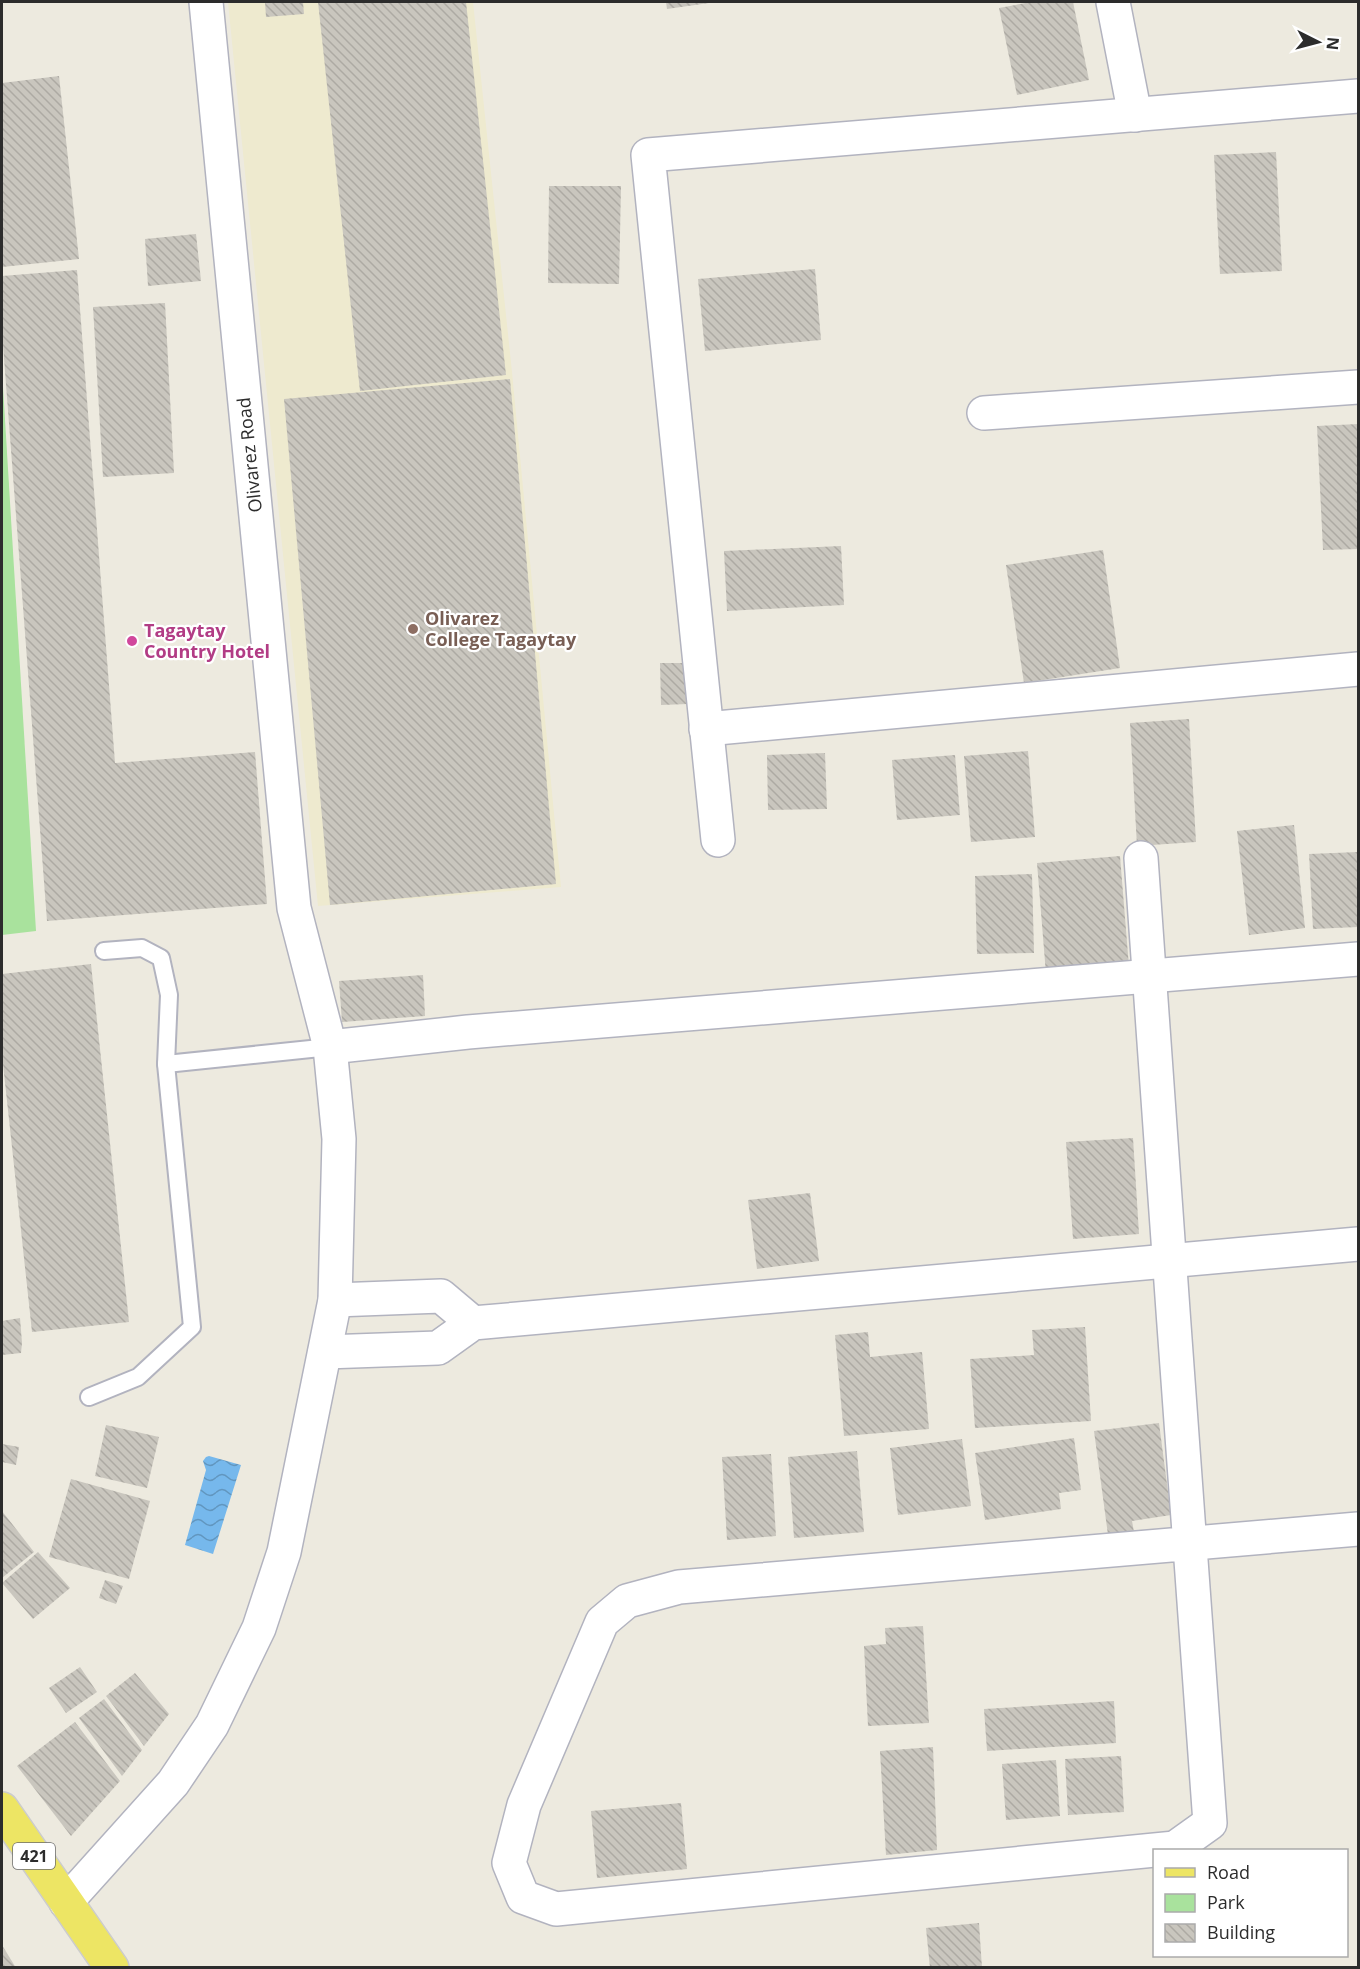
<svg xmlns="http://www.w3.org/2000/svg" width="1360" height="1969" font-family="'Open Sans',sans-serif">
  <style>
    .education { fill: #eeeacf }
    .green { fill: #a9e29d }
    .water { fill: url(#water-waves) }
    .building { fill: url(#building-back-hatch) }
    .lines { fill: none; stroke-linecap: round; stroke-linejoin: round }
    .service-casing { stroke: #b2b3bf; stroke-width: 20 }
    .minor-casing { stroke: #b2b3bf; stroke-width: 36 }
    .tertiary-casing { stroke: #b2b3bf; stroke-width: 36 }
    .primary-casing { stroke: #ccc; stroke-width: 36 }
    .service { stroke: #fff; stroke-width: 16 }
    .minor { stroke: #fff; stroke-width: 33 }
    .tertiary { stroke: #fff; stroke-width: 33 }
    .primary { stroke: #ede564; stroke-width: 33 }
    .education-dot { fill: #8d6e63; stroke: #fff; stroke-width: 2 }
    .hotel-dot { fill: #d1479c; stroke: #fff; stroke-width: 2 }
    .labels { text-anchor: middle; stroke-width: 4.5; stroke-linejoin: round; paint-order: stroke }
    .shield { fill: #fff; stroke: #6b6b6b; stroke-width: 1.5 }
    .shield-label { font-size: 16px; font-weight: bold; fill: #2c2c2c }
    .street-label { font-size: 18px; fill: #2c2c2c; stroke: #fff }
    .education-label { font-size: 18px; font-weight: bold; fill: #785e54; stroke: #fff; text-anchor: start }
    .hotel-label { font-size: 18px; font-weight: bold; fill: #b23c85; stroke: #fff; text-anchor: start }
  </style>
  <defs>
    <pattern id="water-waves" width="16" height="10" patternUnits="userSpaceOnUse" patternTransform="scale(1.5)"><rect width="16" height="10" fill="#76b8ec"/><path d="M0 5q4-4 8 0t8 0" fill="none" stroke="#6196bf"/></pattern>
    <pattern id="building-back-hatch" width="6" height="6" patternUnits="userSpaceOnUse" patternTransform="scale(1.5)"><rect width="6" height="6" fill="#c9c6be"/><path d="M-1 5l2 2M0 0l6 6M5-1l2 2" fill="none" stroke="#adaaa3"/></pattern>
  </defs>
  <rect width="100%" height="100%" fill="#edeadf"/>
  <path class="education" d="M 228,2 L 473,2 L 512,372 L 561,887 L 318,906 Z"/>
  <path class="green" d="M 2,370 L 36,931 L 2,935 Z"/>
  <path class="water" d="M 209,1456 L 241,1465 L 213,1554 L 185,1545 L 206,1470 L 203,1461 L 206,1457 Z"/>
  <g class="building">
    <path d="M 265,2 L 303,2 L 304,14 L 266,17 Z"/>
    <path d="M 318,2 L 466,2 L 506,375 L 360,391 Z"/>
    <path d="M 666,2 L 709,2 L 709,3 L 667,9 Z"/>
    <path d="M 1031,2 L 1073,2 L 1089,80 L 1017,95 L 999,8 Z"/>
    <path d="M 59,76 L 79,259 L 2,267 L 2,83 Z"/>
    <path d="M 1276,152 L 1282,271 L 1220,274 L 1214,155 Z"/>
    <path d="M 549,186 L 621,186 L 619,284 L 548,283 Z"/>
    <path d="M 196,234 L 201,281 L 148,286 L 145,239 Z"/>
    <path d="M 815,269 L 821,340 L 705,351 L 698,279 Z"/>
    <path d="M 77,270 L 115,763 L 255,752 L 267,904 L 47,921 L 2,332 L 2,276 Z"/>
    <path d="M 165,303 L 174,473 L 103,477 L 93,307 Z"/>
    <path d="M 510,379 L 556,884 L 330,905 L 284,399 Z"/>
    <path d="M 1358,424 L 1358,549 L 1323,550 L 1317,426 Z"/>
    <path d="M 841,546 L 844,605 L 727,611 L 724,551 Z"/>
    <path d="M 1103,550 L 1120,668 L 1024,683 L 1006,565 Z"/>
    <path d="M 660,663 L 687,663 L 688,704 L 661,705 Z"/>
    <path d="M 1189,719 L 1196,842 L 1137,846 L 1130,723 Z"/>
    <path d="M 1028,751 L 1035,837 L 971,842 L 964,756 Z"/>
    <path d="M 825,753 L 827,809 L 768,810 L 767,755 Z"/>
    <path d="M 955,755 L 960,815 L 897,820 L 892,760 Z"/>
    <path d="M 1294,825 L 1305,928 L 1249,935 L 1237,831 Z"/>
    <path d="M 1358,852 L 1358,927 L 1313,929 L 1309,854 Z"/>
    <path d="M 1120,856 L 1129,967 L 1046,974 L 1037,863 Z"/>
    <path d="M 1032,874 L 1034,953 L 977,954 L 975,876 Z"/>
    <path d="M 91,964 L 129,1322 L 32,1332 L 3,1064 L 2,1065 L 2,974 Z"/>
    <path d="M 423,975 L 425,1016 L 342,1022 L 339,981 Z"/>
    <path d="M 1133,1138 L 1139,1234 L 1073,1239 L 1066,1142 Z"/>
    <path d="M 810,1193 L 819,1261 L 757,1269 L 748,1200 Z"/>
    <path d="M 20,1318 L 22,1343 L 21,1353 L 2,1355 L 2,1321 Z"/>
    <path d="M 1085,1327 L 1091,1421 L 975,1428 L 970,1359 L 1034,1355 L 1032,1330 Z"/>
    <path d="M 868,1332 L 870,1357 L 922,1352 L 929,1429 L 844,1436 L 835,1335 Z"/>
    <path d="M 1159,1423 L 1171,1515 L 1132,1521 L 1134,1532 L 1108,1535 L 1094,1431 Z"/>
    <path d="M 106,1425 L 159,1437 L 147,1488 L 95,1476 Z"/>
    <path d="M 1074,1438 L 1081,1490 L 1059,1493 L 1061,1509 L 985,1520 L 975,1453 Z"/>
    <path d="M 962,1439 L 971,1506 L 898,1515 L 890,1448 Z"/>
    <path d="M 2,1444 L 19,1447 L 16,1465 L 2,1462 Z"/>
    <path d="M 857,1451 L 864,1532 L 794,1538 L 788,1457 Z"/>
    <path d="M 771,1454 L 776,1536 L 727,1540 L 722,1457 Z"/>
    <path d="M 71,1479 L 150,1501 L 129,1579 L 49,1557 Z"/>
    <path d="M 2,1511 L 34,1552 L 2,1578 Z"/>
    <path d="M 38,1552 L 70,1588 L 33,1619 L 2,1583 Z"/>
    <path d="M 105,1580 L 123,1586 L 116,1604 L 99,1598 Z"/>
    <path d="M 923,1626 L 929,1723 L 868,1726 L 864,1646 L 886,1644 L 885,1628 Z"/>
    <path d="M 80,1667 L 97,1692 L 66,1713 L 49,1688 Z"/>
    <path d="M 135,1673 L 169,1714 L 144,1746 L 106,1696 Z"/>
    <path d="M 104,1699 L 142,1750 L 122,1776 L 79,1718 Z"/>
    <path d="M 1114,1701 L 1116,1743 L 987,1751 L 984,1709 Z"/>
    <path d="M 75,1722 L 120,1781 L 71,1836 L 17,1766 Z"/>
    <path d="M 933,1747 L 937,1850 L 886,1855 L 880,1751 Z"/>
    <path d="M 1121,1756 L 1124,1812 L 1068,1815 L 1065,1759 Z"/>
    <path d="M 1056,1760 L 1060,1816 L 1006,1820 L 1002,1764 Z"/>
    <path d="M 681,1803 L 687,1869 L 597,1878 L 591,1811 Z"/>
    <path d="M 979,1923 L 982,1968 L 930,1968 L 926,1928 Z"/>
    <path d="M 2,1945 L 16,1968 L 2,1968 Z"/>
  </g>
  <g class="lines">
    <defs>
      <g id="service">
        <path d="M 166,1064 L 330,1047"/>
        <path d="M 89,1397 L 138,1377 L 192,1327 L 166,1064 L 169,995 L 161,958 L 142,948 L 104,951"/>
      </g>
      <g id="minor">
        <path d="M 1113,2 L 1135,115"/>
        <path d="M 984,413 L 1358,387"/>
        <path d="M 706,729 L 1358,669"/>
        <path d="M 718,840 L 648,155 L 1358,96"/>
        <path d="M 1141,858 C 1163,1180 1187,1501 1210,1823 L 1175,1848 L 556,1909 L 523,1897 L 509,1863 L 524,1805 L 602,1622 L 627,1601 L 679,1587 L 1358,1529"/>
        <path d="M 330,1047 L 468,1032 L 1358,959"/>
        <path d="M 335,1300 L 441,1296 L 473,1323"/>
        <path d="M 325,1352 L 438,1348 L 473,1323 L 1358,1244"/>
      </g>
      <path id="tertiary" d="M 66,1902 L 173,1783 L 212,1725 L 259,1628 L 284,1552 L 335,1300 L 339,1139 L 330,1047 L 294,908 L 206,2"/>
      <path id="primary" d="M 2,1809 L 112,1968"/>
    </defs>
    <use href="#service" class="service-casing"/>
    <use href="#minor" class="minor-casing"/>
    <use href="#tertiary" class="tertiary-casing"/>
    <use href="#primary" class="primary-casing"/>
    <use href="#service" class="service"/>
    <use href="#minor" class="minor"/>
    <use href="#tertiary" class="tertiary"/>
    <use href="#primary" class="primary"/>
  </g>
  <circle class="education-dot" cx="413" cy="629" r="6"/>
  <circle class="hotel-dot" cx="132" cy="641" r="6"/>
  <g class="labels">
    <rect class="shield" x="13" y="1843" width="42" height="26" rx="4.5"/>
    <g class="shield-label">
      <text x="34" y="1862">421</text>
    </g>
    <g class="street-label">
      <text transform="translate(250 455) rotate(-96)" y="6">Olivarez Road</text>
    </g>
    <g class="education-label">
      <text x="425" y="625">Olivarez<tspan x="425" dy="21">College Tagaytay</tspan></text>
    </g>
    <g class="hotel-label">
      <text x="144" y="637">Tagaytay<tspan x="144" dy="21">Country Hotel</tspan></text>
    </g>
  </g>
  <rect width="1360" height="1969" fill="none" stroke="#2c2c2c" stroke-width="6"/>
  <rect x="1153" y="1849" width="195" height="108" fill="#ffffff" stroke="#ababab" stroke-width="1.5"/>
  <rect x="1165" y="1868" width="30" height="9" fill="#ede564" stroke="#ababab" stroke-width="1.5"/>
  <text x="1207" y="1879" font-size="18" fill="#2c2c2c">Road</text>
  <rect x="1165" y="1894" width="30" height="18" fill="#a9e29d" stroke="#ababab" stroke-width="1.5"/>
  <text x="1207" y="1909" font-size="18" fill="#2c2c2c">Park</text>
  <rect x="1165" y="1924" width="30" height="18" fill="url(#building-back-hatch)" stroke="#ababab" stroke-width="1.5"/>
  <text x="1207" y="1939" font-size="18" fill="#2c2c2c">Building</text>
  <g transform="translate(1318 42) rotate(96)" stroke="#ffffff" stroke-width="4.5" paint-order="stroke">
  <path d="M0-4.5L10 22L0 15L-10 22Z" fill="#2c2c2c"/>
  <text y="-9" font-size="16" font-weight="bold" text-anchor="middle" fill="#2c2c2c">N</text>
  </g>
</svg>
